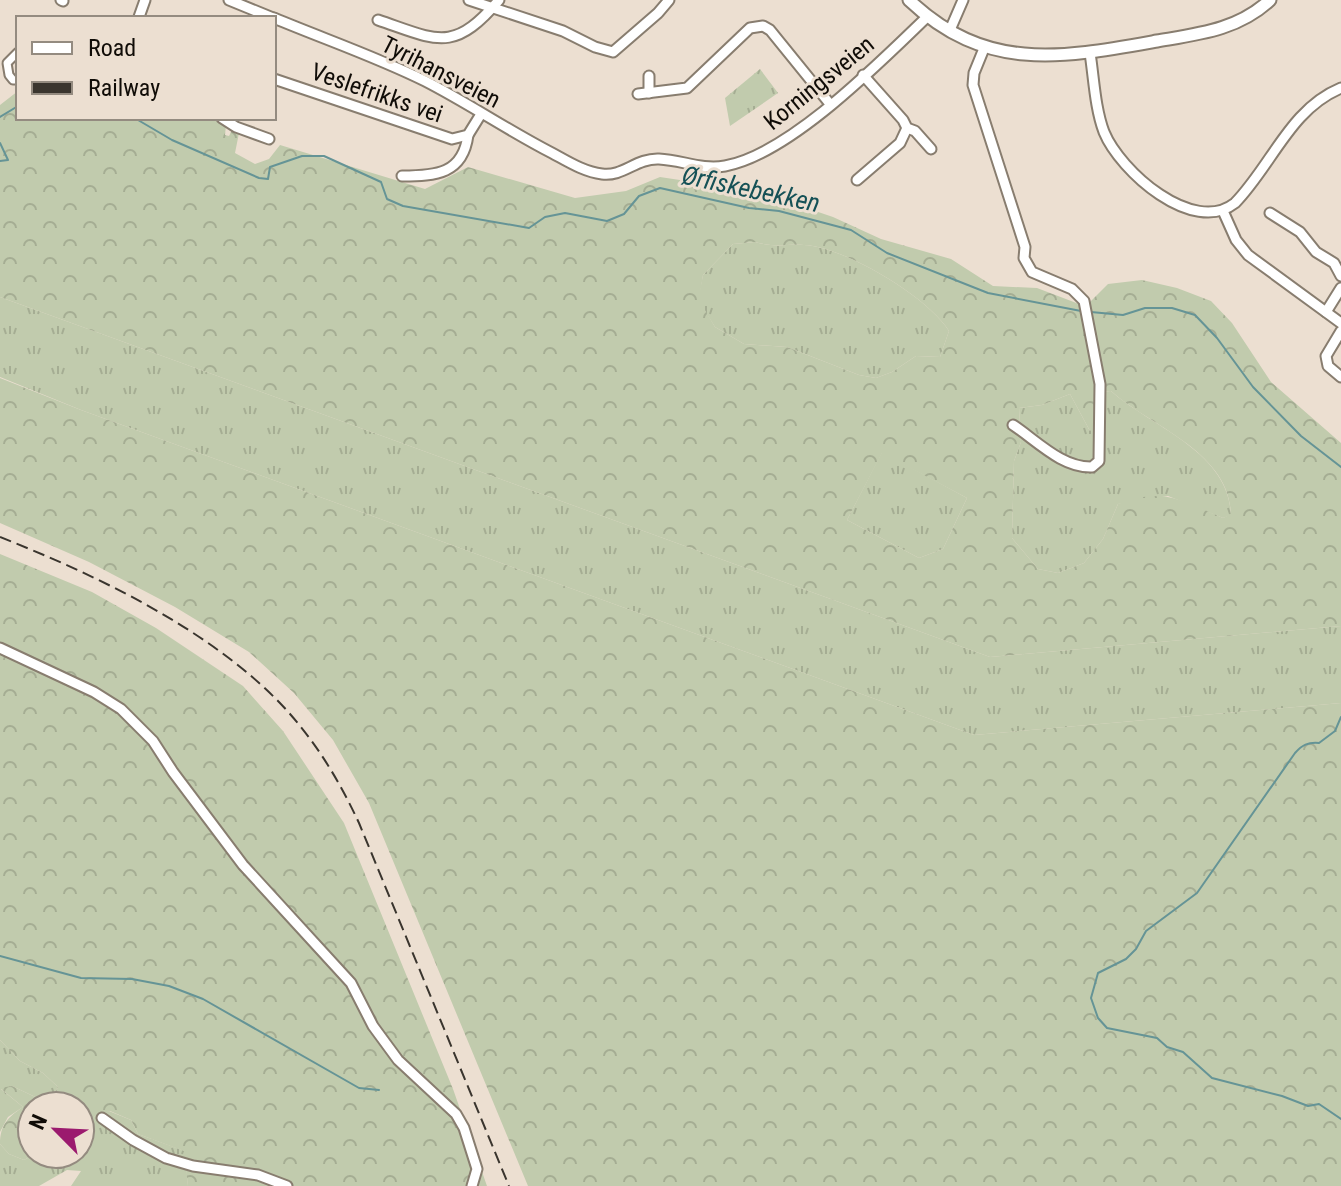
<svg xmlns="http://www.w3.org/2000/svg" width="1341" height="1186" font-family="'Roboto Condensed',sans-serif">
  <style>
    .grass { fill: url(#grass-tufts) }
    .forest { fill: url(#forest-crowns); fill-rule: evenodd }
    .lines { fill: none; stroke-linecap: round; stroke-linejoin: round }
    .stream { stroke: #659496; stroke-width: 2 }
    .pedestrian-casing { stroke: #887d6f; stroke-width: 11 }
    .minor-casing { stroke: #887d6f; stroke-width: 13 }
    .tertiary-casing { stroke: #887d6f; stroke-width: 15 }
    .pedestrian { stroke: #fff; stroke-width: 7 }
    .minor { stroke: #fff; stroke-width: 9 }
    .tertiary { stroke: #fff; stroke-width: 11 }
    .rail { stroke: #3a352e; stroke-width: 2; stroke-dasharray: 12 6; stroke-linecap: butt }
    .labels { text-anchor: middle; stroke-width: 6; stroke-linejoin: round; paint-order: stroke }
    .street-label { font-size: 24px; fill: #100c07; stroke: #ecdfd1 }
    .water-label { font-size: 26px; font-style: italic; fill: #155156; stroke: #ecdfd1 }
  </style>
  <defs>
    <pattern id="grass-tufts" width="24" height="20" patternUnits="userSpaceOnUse" patternTransform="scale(2)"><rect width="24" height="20" fill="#c1cbad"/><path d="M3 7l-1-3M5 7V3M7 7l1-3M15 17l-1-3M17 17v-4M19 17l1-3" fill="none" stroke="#a5ad93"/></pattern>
    <pattern id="forest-crowns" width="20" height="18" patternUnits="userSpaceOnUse" patternTransform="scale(2)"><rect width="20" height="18" fill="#c1cbad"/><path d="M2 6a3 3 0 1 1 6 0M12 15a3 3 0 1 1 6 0" fill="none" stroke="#a5ad93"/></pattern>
  </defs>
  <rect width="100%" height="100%" fill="#ecdfd1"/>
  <g class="grass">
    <path d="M 760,69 L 778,93 L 730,126 L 725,98 Z"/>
    <path d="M 755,242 C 777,248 783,244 804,245 C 845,247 928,297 949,331 L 940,357 L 916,356 L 892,372 L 876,378 L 859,375 L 787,347 L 744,344 L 715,327 L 698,300 L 703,275 L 733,244 Z"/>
    <path d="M 0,297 L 990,657 L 1341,626 L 1341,703 L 974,735 L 81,410 L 0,377 Z"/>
    <path d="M 1111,391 C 1151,427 1229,451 1231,515 L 1223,518 L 1168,496 L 1118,504 L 1103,539 L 1084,563 L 1058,573 L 1038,569 L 1012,538 L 1014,461 L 1021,442 L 1019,408 L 1042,405 L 1070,394 L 1090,431 L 1099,392 Z"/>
    <path d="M 882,452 L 967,498 L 943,549 L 919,558 L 847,520 Z"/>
    <path d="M 0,1040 L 20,1061 L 43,1073 L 58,1087 L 48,1103 L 12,1086 L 1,1089 L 23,1107 L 8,1117 L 0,1132 Z"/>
    <path d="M 109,1111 L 131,1120 L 138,1134 L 185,1151 L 188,1186 L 71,1186 L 81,1171 L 67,1170 L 39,1186 L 0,1186 L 0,1144 L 9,1154 L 24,1160 L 35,1154 L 80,1154 L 80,1122 Z"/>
  </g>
  <g class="forest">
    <path d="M 18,91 L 18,118 L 211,118 L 226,125 L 225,135 L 229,136 L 232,130 L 239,133 L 235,153 L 255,164 L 269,159 L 280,145 L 425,189 L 468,167 L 575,198 L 626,191 L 660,177 L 759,192 L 833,217 L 881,239 L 951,259 L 993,286 L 1037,288 L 1079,304 L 1089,303 L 1108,284 L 1142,280 L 1177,288 L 1211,301 L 1232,323 L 1271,382 L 1341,443 L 1341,626 L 990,657 L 0,297 L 0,105 ZM 755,242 C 777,248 783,244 804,245 C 845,247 928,297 949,331 L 940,357 L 916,356 L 892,372 L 876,378 L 859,375 L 787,347 L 744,344 L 715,327 L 699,300 L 703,275 L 733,244 ZM 1111,391 C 1151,427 1229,451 1231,514 L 1223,518 C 1180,500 1164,487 1118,504 L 1103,539 L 1084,563 L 1058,573 L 1038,569 L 1012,538 L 1014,461 L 1021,442 L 1019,408 L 1042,405 L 1070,394 L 1090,431 L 1094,427 L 1099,392 ZM 882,453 L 967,498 L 943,549 L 919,558 L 847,520 Z"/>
    <path d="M 0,378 L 81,410 L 974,735 L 1341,703 L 1341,1186 L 528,1186 L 369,803 L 333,740 L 294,693 L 249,652 L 175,607 L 89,562 L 0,523 Z"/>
    <path d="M 0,554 L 92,592 L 156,628 L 243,686 L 283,731 L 344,823 L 453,1089 L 487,1186 L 188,1186 L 184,1151 L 138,1134 L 131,1120 L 110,1111 L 80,1122 L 80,1106 L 32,1106 L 32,1154 L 35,1154 L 24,1160 L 9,1154 L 0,1144 C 0,1125 8,1117 23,1107 L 0,1088 L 12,1086 L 48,1103 L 58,1087 L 43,1073 L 20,1061 L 0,1040 Z"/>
  </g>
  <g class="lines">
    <g class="stream">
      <path d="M 0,117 L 18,106"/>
      <path d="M 122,118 L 138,120 L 172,140 L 259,178 L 268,179 L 270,167 L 302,156 L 324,156 L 381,182 L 387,199 L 403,206 L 529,228 L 545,217 L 565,213 L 607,221 L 624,214 L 639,196 L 660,188 L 749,208 L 779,211 L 851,230 L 887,253 L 988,293 L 1081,311"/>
      <path d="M 0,143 L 8,160 L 0,161"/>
      <path d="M 1091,312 L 1123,315 L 1145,308 L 1172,308 L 1195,315 L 1217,338 L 1253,387 L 1301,436 L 1341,467"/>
      <path d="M 1341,717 L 1335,731 L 1319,743 C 1308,742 1302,745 1295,753 L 1197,893 L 1146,931 L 1136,949 L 1126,959 L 1098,973 L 1091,998 L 1098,1018 L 1107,1028 L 1157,1038 L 1167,1047 L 1183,1052 L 1212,1078 L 1282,1096 L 1308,1106 L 1319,1104 L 1341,1119"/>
      <path d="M 0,956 L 81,978 L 132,979 L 169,986 L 203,999 L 359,1088 L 379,1090"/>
    </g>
    <defs>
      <path id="pedestrian" d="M 18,52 L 7,63 L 9,75 L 13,80 L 18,80"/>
      <g id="minor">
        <path d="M 61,0 L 63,1"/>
        <path d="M 229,0 L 273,18"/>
        <path d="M 469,0 L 563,31 L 595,47 L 613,52 L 658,13 L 669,0"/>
        <path d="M 139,17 L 145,0"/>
        <path d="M 274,18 C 324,39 377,57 425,81 C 468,103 509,131 552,153 C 567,161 584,172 602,174 C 623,177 636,158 659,159 C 682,160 701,170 725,166 C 790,154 880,62 928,16"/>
        <path d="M 378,20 C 437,40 453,54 499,0"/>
        <path d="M 950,30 L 963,0"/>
        <path d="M 985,46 L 974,73 L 973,85 L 1025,247 L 1024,258 L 1032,272 L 1072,289 L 1084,301 L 1100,384 L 1099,461 L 1092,467 C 1062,468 1037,441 1013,425"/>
        <path d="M 1090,53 C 1094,79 1095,108 1104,132 C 1120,171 1193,236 1235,203 C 1272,165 1290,109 1341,88"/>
        <path d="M 863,75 L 903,120 L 907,128 L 915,131 L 931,149"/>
        <path d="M 649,76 L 649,93"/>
        <path d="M 274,79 L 452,139 L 468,135 L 481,114"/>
        <path d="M 638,94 L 687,88 L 750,28 L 763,26 L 770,30 L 830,104"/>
        <path d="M 222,118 L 236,127 L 269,139"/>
        <path d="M 402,176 C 436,176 463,174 468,135"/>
        <path d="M 857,180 L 900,143 L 907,128"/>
        <path d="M 1223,211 L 1236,240 L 1248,255 L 1341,323"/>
        <path d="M 1270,213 L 1300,232 L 1316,252 L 1334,263 L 1341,276"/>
        <path d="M 1326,312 L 1341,288"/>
        <path d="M 1341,331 L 1326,356 L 1328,366 L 1341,377"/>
        <path d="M 0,648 L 94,692 L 121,709 L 153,741 L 173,772 L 243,865 L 351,983 L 373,1026 L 398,1060 L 456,1114 L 464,1128 L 477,1169 L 472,1186"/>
        <path d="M 102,1118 L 133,1140 L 166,1158 L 193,1166 L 258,1175 L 287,1186"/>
      </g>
      <path id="tertiary" d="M 909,0 C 986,73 1062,58 1157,41 C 1198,34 1238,30 1270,0"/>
    </defs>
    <use href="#pedestrian" class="pedestrian-casing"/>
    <use href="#minor" class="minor-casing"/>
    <use href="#tertiary" class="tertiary-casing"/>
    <use href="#pedestrian" class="pedestrian"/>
    <use href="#minor" class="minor"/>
    <use href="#tertiary" class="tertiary"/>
    <path class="rail" d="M 0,537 C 96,575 205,627 278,701 C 313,737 338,778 359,823 L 509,1186"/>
  </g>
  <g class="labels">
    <g class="street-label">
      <text transform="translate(441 72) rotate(27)" y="8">Tyrihansveien</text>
      <text transform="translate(819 83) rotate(-39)" y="8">Korningsveien</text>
      <text transform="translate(377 93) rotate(19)" y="8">Veslefrikks vei</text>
    </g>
    <g class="water-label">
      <text transform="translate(751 189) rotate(12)" y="9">Ørfiskebekken</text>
    </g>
  </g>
  <rect x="16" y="16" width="260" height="104" fill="#ecdfd1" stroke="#948b80" stroke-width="2"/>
  <rect x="32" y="42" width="40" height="12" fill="#ffffff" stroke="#948b80" stroke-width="2"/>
  <text x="88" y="56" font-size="24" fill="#100c07">Road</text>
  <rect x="32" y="82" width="40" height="12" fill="#3a352e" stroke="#948b80" stroke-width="2"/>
  <text x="88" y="96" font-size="24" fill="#100c07">Railway</text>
  <g transform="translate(56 1130) rotate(294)"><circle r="38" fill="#ecdfd1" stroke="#948b80" stroke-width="2"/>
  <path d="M0-6L14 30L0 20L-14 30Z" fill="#9b1a6e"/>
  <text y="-12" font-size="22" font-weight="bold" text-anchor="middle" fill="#100c07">N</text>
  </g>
</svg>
